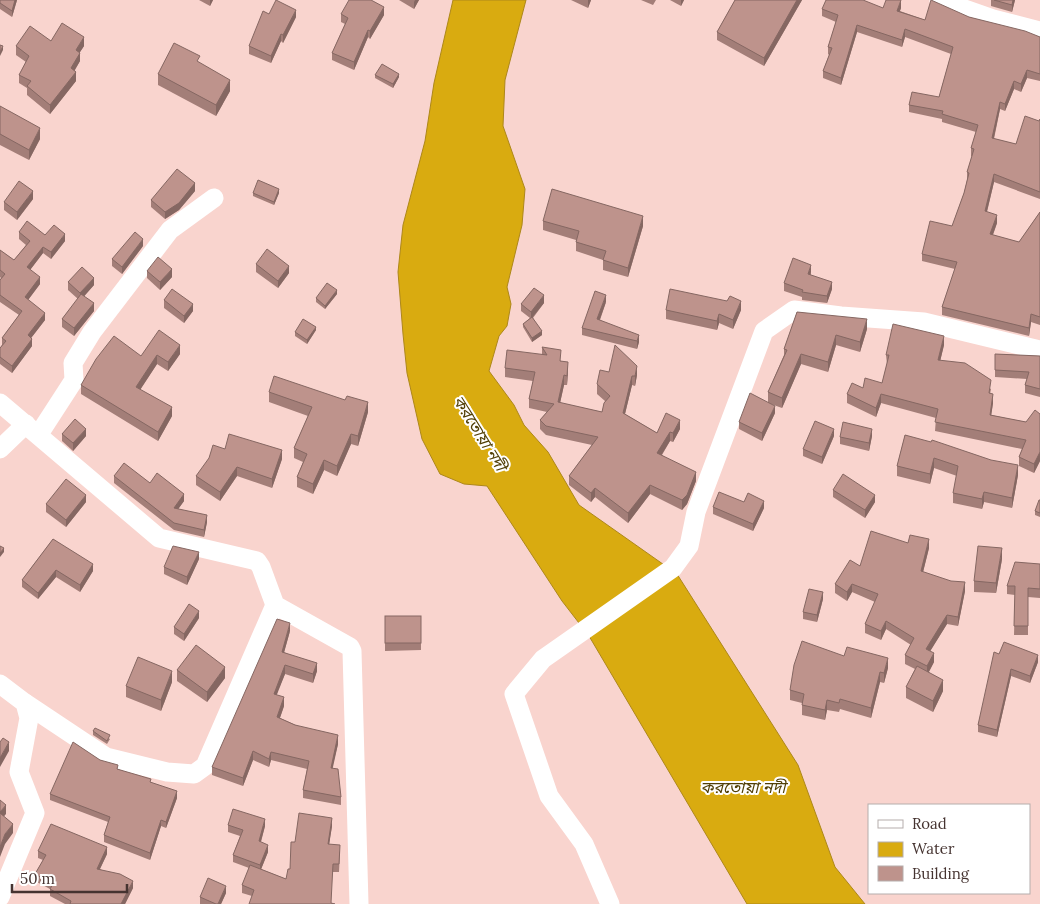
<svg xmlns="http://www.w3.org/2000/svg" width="1040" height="904" font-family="Lora,'Noto Sans Bengali',serif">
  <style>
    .water { fill: #d9ab10; stroke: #ad871a }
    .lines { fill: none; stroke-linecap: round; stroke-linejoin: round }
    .minor { stroke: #fff; stroke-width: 19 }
    .wall { fill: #a37e78 }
    .shaded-wall { fill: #856762 }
    .building { fill: #be938c; stroke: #856762 }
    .labels { text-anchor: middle; stroke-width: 4; stroke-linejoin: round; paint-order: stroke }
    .water-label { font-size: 16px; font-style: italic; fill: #513f06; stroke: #fff }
  </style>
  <rect width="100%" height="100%" fill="#f9d4ce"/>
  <path class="water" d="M 453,0 L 526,0 L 505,80 L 503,126 L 525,189 L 522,225 L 507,287 L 511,304 L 507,326 L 499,336 L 489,371 L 514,405 L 524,425 L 548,452 L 579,505 L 677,574 L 798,765 L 835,867 L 865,904 L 747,904 L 589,636 L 562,601 L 487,486 L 464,484 L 440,474 L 422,439 L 407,373 L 403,334 L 398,272 L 403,225 L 425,141 L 434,83 Z"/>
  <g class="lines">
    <g class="minor">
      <path d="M 939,0 L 993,19 L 1040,31"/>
      <path d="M 0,403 L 159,538 L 257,561 L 261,567 L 275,605 L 350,647 L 352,651 L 359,904"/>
      <path d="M 39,434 L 74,380 L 73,363 L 92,332 L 170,230 L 214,198"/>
      <path d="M 0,449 L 26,424"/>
      <path d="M 0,684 L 25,703 L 29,718 L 19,772 L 35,813 L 0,897"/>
      <path d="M 25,703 L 106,757 L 167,772 L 194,774 L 205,766 L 275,605"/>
      <path d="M 610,904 L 584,844 L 549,796 L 514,694 L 543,659 L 673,568 L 689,546 L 696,512 L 764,331 L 794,310 L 841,316 L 924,322 L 1040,350"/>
    </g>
  </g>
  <g class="wall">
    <path d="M 0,0 L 17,0 L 12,17 L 0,9 Z"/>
    <path d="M 199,0 L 213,0 L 210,6 Z"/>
    <path d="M 399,0 L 419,0 L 414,9 Z"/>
    <path d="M 571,0 L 591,0 L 588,8 Z"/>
    <path d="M 641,0 L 656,0 L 653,5 Z"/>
    <path d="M 670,0 L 684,0 L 681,6 Z"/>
    <path d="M 735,0 L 802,0 L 764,66 L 717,40 L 717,32 Z"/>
    <path d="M 991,0 L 1015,0 L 1012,12 L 991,6 Z"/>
    <path d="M 883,8 L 901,8 L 900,11 L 925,20 L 969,17 L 1040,37 L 1040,81 L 1027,78 L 1021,92 L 1014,89 L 1005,111 L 1000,109 L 994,139 L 1016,144 L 1039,121 L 1040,119 L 1040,199 L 994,182 L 987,212 L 997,223 L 993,235 L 1019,242 L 1040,212 L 1040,325 L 1031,322 L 1029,336 L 942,315 L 942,307 L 955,269 L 922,261 L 922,254 L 952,226 L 964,193 L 967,180 L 967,172 L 972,156 L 971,156 L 971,148 L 976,132 L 942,122 L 942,119 L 909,112 L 909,105 L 939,97 L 951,54 L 905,37 L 902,47 L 857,32 L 841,85 L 823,78 L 823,71 L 829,55 L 828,54 L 828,47 L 836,22 L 822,16 L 822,9 Z"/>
    <path d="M 269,14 L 296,17 L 283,43 L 281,41 L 271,63 L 249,54 L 249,46 Z"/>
    <path d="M 341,14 L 384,15 L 370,39 L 368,37 L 354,70 L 332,60 L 332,53 L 345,24 L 341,22 Z"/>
    <path d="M 51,41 L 84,46 L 80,52 L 80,61 L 75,70 L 76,81 L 50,114 L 27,95 L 27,88 L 19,83 L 19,75 L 26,62 L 16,55 L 16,46 Z"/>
    <path d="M 158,74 L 230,91 L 216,116 L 158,85 Z"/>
    <path d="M 375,75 L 399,77 L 393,88 L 375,78 Z"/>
    <path d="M 0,107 L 40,139 L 29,160 L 0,145 Z"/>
    <path d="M 195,191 L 179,210 L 165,219 L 151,207 L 151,200 Z"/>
    <path d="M 253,193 L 279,193 L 274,205 L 253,196 Z"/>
    <path d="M 33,199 L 17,220 L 4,210 L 4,202 Z"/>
    <path d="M 543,221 L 643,226 L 628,277 L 603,270 L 603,260 L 576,251 L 576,240 L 543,230 Z"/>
    <path d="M 19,232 L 45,235 L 65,241 L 51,259 L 43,253 L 30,270 L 40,284 L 28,300 L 45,320 L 31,338 L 32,346 L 12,373 L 0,364 L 0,348 L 2,345 L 2,338 L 19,315 L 0,302 L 0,280 L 1,278 L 0,277 L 0,250 L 14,260 L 26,245 L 19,239 Z"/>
    <path d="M 143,246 L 122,274 L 112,266 L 112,259 Z"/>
    <path d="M 256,264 L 289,273 L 278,288 L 256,272 Z"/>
    <path d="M 147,271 L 172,277 L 160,290 L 147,278 Z"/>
    <path d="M 811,272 L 811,275 L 832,289 L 827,303 L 802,300 L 802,297 L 784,291 L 784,283 Z"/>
    <path d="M 68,282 L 94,285 L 84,296 L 94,311 L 74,336 L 62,327 L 62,319 L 78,299 L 68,290 Z"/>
    <path d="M 337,294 L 325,309 L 316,302 L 316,298 Z"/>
    <path d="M 164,300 L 193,311 L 184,323 L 164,308 Z"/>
    <path d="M 606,302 L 600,320 L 639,342 L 637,349 L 582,335 L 582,328 Z"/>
    <path d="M 544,303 L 533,318 L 542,335 L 532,342 L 523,327 L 523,324 L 530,318 L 521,311 L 521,304 Z"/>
    <path d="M 666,310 L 741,310 L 733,329 L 719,323 L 717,330 L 666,319 Z"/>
    <path d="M 797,312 L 867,329 L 860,352 L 836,345 L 828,372 L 801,364 L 782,408 L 768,403 L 768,392 L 784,355 L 784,349 Z"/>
    <path d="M 316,330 L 307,344 L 295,336 L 295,332 Z"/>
    <path d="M 944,345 L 940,361 L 991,389 L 990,394 L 993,403 L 991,415 L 1026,422 L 1040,414 L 1040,461 L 1034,473 L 1019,466 L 1019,457 L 1022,449 L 935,431 L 936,418 L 881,403 L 876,417 L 847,403 L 847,394 L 863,388 L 882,383 L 887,364 L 886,355 Z"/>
    <path d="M 542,347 L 561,361 L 568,371 L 567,385 L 564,385 L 560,403 L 602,412 L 605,401 L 597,394 L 597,384 L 609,372 L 637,375 L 635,386 L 632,385 L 625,414 L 657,433 L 680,429 L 673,442 L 670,441 L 662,455 L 696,481 L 687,504 L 682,510 L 650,494 L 628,523 L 595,497 L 591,502 L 569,485 L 569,476 L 592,445 L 546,435 L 540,429 L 540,420 L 547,412 L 529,408 L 529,399 L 533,381 L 505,377 L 505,368 L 542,354 Z"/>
    <path d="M 180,354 L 168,371 L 157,364 L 140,390 L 172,416 L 158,441 L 81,394 L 81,385 L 141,356 Z"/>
    <path d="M 995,354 L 1040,356 L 1040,397 L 1025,393 L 1025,385 L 1027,379 L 995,377 Z"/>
    <path d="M 269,392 L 368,412 L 358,446 L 351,444 L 337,476 L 324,470 L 313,494 L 297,487 L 297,477 L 303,462 L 294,458 L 294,448 L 308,416 L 269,402 Z"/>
    <path d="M 775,413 L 762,441 L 739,429 L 739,422 Z"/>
    <path d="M 62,434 L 86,436 L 73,451 L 62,441 Z"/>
    <path d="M 905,435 L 1018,475 L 1012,508 L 984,502 L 982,509 L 953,503 L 953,493 L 957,476 L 934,468 L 930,484 L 897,476 L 897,466 Z"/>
    <path d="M 834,436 L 822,464 L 803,456 L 803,449 Z"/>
    <path d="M 872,436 L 869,451 L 840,444 L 840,437 Z"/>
    <path d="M 225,449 L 282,459 L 272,488 L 237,476 L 220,501 L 196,485 L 196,476 Z"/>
    <path d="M 114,476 L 150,483 L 184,501 L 178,509 L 207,522 L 204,537 L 174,530 L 114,483 Z"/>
    <path d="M 833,490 L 875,502 L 865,518 L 833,497 Z"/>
    <path d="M 1040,500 L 1040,517 L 1035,515 L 1035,511 Z"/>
    <path d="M 86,502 L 66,527 L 46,512 L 46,504 Z"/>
    <path d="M 744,502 L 764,508 L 753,531 L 713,514 L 713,507 Z"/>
    <path d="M 53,539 L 93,571 L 80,592 L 56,577 L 38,599 L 22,587 L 22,580 Z"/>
    <path d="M 908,543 L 929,548 L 923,572 L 965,591 L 958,626 L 947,624 L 930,651 L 934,662 L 929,672 L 943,691 L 933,712 L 906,698 L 906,687 L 915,669 L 905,664 L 905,655 L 911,645 L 886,629 L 881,640 L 865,633 L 865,624 L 875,602 L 852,592 L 847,601 L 835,593 L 835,584 L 860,566 Z"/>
    <path d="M 199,559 L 187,585 L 164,574 L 164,567 Z"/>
    <path d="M 1002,559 L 996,593 L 974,592 L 974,581 Z"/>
    <path d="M 1040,564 L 1040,598 L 1028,597 L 1028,635 L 1014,635 L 1015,595 L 1007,594 L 1007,586 Z"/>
    <path d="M 823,599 L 817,622 L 803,619 L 803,612 Z"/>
    <path d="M 385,616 L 421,616 L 421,650 L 385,651 Z"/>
    <path d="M 199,618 L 184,641 L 174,634 L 174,627 Z"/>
    <path d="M 290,631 L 284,652 L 317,671 L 313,683 L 285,674 L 276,695 L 284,706 L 280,718 L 338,744 L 332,768 L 341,797 L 341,805 L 303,798 L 303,790 L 307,769 L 271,760 L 269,767 L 253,760 L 243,786 L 212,775 L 212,767 Z"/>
    <path d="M 999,654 L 1038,662 L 1030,683 L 1011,676 L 997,737 L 978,732 L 978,725 Z"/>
    <path d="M 844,656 L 888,668 L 884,683 L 880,682 L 871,718 L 840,709 L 839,712 L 827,710 L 825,720 L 802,715 L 802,703 L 790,700 L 790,690 Z"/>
    <path d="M 177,670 L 225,678 L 207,702 L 177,681 Z"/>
    <path d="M 172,682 L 161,711 L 126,697 L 126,686 Z"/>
    <path d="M 93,731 L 110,739 L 107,744 L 93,735 Z"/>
    <path d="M 100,760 L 118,769 L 151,782 L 177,798 L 166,828 L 161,826 L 150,860 L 104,842 L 104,835 L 108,822 L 50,800 L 50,794 Z"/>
    <path d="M 228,825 L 265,826 L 261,842 L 268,852 L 261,869 L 286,879 L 290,869 L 295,842 L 332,826 L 329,844 L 340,852 L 339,872 L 333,872 L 252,896 L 242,893 L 242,885 L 249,868 L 233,862 L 233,855 L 240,836 L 228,832 Z"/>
    <path d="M 38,851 L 107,854 L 100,869 L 133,888 L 125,904 L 65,904 L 50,896 L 50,889 L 35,881 L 35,874 L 43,860 L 38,858 Z"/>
    <path d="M 226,893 L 221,904 L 200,904 L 200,897 Z"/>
  </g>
  <g class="shaded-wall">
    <path d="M 15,0 L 17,0 L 12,17 L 12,11 Z"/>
    <path d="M 210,0 L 213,0 L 210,6 Z"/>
    <path d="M 415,0 L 419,0 L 414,9 L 414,2 Z"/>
    <path d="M 588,0 L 591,0 L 588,8 Z"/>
    <path d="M 681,0 L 684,0 L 681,6 Z"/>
    <path d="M 797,0 L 802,0 L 764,66 L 764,58 Z"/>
    <path d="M 901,0 L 901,8 L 897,18 L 897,11 Z"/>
    <path d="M 1013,0 L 1015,0 L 1012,12 L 1012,5 Z"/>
    <path d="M 384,7 L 384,15 L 370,39 L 370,31 Z"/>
    <path d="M 296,10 L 296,17 L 283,43 L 283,35 Z"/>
    <path d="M 857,25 L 857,32 L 841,85 L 841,78 Z"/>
    <path d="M 905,29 L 905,37 L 902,47 L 902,40 Z"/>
    <path d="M 368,30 L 368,37 L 354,70 L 354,62 Z"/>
    <path d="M 281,34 L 281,41 L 271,63 L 271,56 Z"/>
    <path d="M 84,37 L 84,46 L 76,58 L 76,50 Z"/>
    <path d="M 3,46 L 3,50 L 0,56 L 0,52 Z"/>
    <path d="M 80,53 L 80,61 L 71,76 L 71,68 Z"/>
    <path d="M 1027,70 L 1027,78 L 1021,92 L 1021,84 Z"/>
    <path d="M 76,72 L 76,81 L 50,114 L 50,105 Z"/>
    <path d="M 399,74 L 399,77 L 393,88 L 393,84 Z"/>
    <path d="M 230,80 L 230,91 L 216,116 L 216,105 Z"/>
    <path d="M 1014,81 L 1014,89 L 1005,111 L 1005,104 Z"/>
    <path d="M 1000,102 L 1000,109 L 992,146 L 992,138 Z"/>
    <path d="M 40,128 L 40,139 L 29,160 L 29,150 Z"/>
    <path d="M 994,174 L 994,182 L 985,219 L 985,211 Z"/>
    <path d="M 195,183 L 195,191 L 179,210 L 165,219 L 165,212 Z"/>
    <path d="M 279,189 L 279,193 L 274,205 L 274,202 Z"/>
    <path d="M 33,191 L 33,199 L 17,220 L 17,212 Z"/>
    <path d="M 997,215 L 997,223 L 990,242 L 990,234 Z"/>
    <path d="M 643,216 L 643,226 L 628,277 L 628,268 Z"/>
    <path d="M 65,234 L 65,241 L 51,259 L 51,252 Z"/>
    <path d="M 143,239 L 143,246 L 122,274 L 122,267 Z"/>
    <path d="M 43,247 L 43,253 L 27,274 L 27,267 Z"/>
    <path d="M 811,265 L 811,272 L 808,281 L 808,274 Z"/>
    <path d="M 289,266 L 289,273 L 278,288 L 278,281 Z"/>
    <path d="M 172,269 L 172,277 L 160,290 L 160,282 Z"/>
    <path d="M 40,277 L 40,284 L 25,304 L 25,297 Z"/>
    <path d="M 94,278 L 94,285 L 80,301 L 80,293 Z"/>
    <path d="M 832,282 L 832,289 L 827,303 L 827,296 Z"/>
    <path d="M 337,290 L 337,294 L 325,309 L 325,306 Z"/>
    <path d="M 544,295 L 544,303 L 531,319 L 531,312 Z"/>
    <path d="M 606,295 L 606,302 L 597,327 L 597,319 Z"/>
    <path d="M 741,301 L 741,310 L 733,329 L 733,320 Z"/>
    <path d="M 94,303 L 94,311 L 74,336 L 74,328 Z"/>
    <path d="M 193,304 L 193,311 L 184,323 L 184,316 Z"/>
    <path d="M 45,313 L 45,320 L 28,342 L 28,335 Z"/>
    <path d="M 719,314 L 719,323 L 717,330 L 717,321 Z"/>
    <path d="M 1031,314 L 1031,322 L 1029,336 L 1029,328 Z"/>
    <path d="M 867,319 L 867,329 L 860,352 L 860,342 Z"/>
    <path d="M 316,327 L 316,330 L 307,344 L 307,340 Z"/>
    <path d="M 542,331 L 542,335 L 532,342 L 532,338 Z"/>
    <path d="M 639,335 L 639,342 L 637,349 L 637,341 Z"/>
    <path d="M 836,335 L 836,345 L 828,372 L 828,362 Z"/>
    <path d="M 944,336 L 944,345 L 938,370 L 938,360 Z"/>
    <path d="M 32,339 L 32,346 L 12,373 L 12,366 Z"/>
    <path d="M 180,345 L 180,354 L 168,371 L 168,362 Z"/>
    <path d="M 801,354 L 801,364 L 782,408 L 782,398 Z"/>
    <path d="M 157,355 L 157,364 L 136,396 L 136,387 Z"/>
    <path d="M 568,362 L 568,371 L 567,385 L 567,376 Z"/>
    <path d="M 637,366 L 637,375 L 635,386 L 635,376 Z"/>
    <path d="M 564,375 L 564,385 L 558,412 L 558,402 Z"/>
    <path d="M 632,376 L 632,385 L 623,422 L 623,413 Z"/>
    <path d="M 881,394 L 881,403 L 876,417 L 876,408 Z"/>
    <path d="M 993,394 L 993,403 L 990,424 L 990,415 Z"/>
    <path d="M 368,402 L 368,412 L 358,446 L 358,436 Z"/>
    <path d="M 775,406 L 775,413 L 762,441 L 762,433 Z"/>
    <path d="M 172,407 L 172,416 L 158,441 L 158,432 Z"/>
    <path d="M 680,420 L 680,429 L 673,442 L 673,433 Z"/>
    <path d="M 86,429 L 86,436 L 73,451 L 73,443 Z"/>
    <path d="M 834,429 L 834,436 L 822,464 L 822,457 Z"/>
    <path d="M 872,429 L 872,436 L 869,451 L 869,443 Z"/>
    <path d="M 670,432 L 670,441 L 657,462 L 657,453 Z"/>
    <path d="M 351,434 L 351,444 L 337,476 L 337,466 Z"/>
    <path d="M 282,450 L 282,459 L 272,488 L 272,479 Z"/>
    <path d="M 1040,452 L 1040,461 L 1034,473 L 1034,464 Z"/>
    <path d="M 934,458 L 934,468 L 930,484 L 930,474 Z"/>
    <path d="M 324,460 L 324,470 L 313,494 L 313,484 Z"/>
    <path d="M 1018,465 L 1018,475 L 1012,508 L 1012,498 Z"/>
    <path d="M 237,467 L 237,476 L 220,501 L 220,492 Z"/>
    <path d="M 696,472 L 696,481 L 687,504 L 682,510 L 682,500 Z"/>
    <path d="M 650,485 L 650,494 L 628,523 L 628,513 Z"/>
    <path d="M 595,488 L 595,497 L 591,502 L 591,493 Z"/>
    <path d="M 984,492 L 984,502 L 982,509 L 982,499 Z"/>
    <path d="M 184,494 L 184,501 L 174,515 L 174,508 Z"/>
    <path d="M 86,495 L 86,502 L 66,527 L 66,520 Z"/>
    <path d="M 875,495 L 875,502 L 865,518 L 865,510 Z"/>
    <path d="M 764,501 L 764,508 L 753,531 L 753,524 Z"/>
    <path d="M 207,515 L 207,522 L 204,537 L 204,530 Z"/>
    <path d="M 929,539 L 929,548 L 921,580 L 921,571 Z"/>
    <path d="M 4,548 L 4,552 L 0,557 L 0,553 Z"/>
    <path d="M 1002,548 L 1002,559 L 996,593 L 996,583 Z"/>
    <path d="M 199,552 L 199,559 L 187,585 L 187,577 Z"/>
    <path d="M 93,564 L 93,571 L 80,592 L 80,585 Z"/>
    <path d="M 56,570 L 56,577 L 38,599 L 38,593 Z"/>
    <path d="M 965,582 L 965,591 L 958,626 L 958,617 Z"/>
    <path d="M 852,584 L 852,592 L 847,601 L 847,592 Z"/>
    <path d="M 823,592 L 823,599 L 817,622 L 817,615 Z"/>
    <path d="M 199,611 L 199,618 L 184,641 L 184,634 Z"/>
    <path d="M 947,615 L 947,624 L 926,658 L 926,649 Z"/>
    <path d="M 886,621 L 886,629 L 881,640 L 881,631 Z"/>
    <path d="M 290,623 L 290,631 L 282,660 L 282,652 Z"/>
    <path d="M 934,653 L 934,662 L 927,675 L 927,666 Z"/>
    <path d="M 1038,655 L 1038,662 L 1030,683 L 1030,676 Z"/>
    <path d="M 888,658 L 888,668 L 884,683 L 884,673 Z"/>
    <path d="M 317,663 L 317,671 L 313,683 L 313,674 Z"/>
    <path d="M 285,665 L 285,674 L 274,702 L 274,694 Z"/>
    <path d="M 225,667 L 225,678 L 207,702 L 207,692 Z"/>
    <path d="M 1011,669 L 1011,676 L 997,737 L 997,730 Z"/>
    <path d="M 172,671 L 172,682 L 161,711 L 161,700 Z"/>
    <path d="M 880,672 L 880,682 L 871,718 L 871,708 Z"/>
    <path d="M 943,680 L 943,691 L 933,712 L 933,701 Z"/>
    <path d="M 284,697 L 284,706 L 277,726 L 277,717 Z"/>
    <path d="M 827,700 L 827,710 L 825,720 L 825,710 Z"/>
    <path d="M 338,735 L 338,744 L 331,776 L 331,768 Z"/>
    <path d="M 9,742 L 9,751 L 0,767 L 0,758 Z"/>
    <path d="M 253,751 L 253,760 L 243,786 L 243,778 Z"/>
    <path d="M 271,752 L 271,760 L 269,767 L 269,759 Z"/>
    <path d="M 177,791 L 177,798 L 166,828 L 166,822 Z"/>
    <path d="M 6,805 L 6,814 L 0,821 L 0,812 Z"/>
    <path d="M 332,818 L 332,826 L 328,852 L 328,844 Z"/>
    <path d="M 265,819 L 265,826 L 259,848 L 259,841 Z"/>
    <path d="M 161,820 L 161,826 L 150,860 L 150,853 Z"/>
    <path d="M 13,824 L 13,833 L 5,844 L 0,857 L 0,847 L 5,834 Z"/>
    <path d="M 268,845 L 268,852 L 260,872 L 260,865 Z"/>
    <path d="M 107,847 L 107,854 L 97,875 L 97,869 Z"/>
    <path d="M 133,881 L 133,888 L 125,904 L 121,904 Z"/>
    <path d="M 226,886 L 226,893 L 221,904 L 218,904 Z"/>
  </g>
  <g class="building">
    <path d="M 0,0 L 15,0 L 12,11 L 0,3 Z"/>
    <path d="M 276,0 L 296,10 L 283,35 L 281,34 L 271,56 L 249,46 L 263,11 L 269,14 Z"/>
    <path d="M 349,0 L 371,0 L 384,7 L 370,31 L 368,30 L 354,62 L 332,53 L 348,18 L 341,14 Z"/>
    <path d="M 735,0 L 797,0 L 764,58 L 717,32 Z"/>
    <path d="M 826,0 L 863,0 L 883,8 L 886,0 L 901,0 L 897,11 L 925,20 L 931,0 L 969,17 L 1025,31 L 1040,37 L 1040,74 L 1027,70 L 1021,84 L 1014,81 L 1005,104 L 1000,102 L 992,138 L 1016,144 L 1025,116 L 1039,121 L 1040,119 L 1040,192 L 994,174 L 985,211 L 997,215 L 990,234 L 1019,242 L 1040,212 L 1040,317 L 1031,314 L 1029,328 L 942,307 L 957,262 L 922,254 L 930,221 L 952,226 L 964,193 L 969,173 L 967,172 L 974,149 L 971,148 L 978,125 L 942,114 L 943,111 L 909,105 L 912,92 L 939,97 L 953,47 L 905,29 L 902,40 L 857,25 L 841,78 L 823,71 L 832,48 L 828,47 L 838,15 L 822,9 Z"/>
    <path d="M 994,0 L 1013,0 L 1012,5 Z"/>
    <path d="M 62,23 L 84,37 L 76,50 L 80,53 L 71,68 L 76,72 L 50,105 L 27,86 L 31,81 L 19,75 L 29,56 L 16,46 L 30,26 L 51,41 Z"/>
    <path d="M 174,43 L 200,56 L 197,61 L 230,80 L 216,105 L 158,74 Z"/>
    <path d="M 0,45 L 3,46 L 0,52 Z"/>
    <path d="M 382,64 L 399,74 L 393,84 L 375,75 Z"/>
    <path d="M 0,106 L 40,128 L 29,150 L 0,134 Z"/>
    <path d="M 177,169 L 195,183 L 179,203 L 165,212 L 151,200 Z"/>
    <path d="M 258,180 L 279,189 L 274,202 L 253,193 Z"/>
    <path d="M 19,181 L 33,191 L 17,212 L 4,202 Z"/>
    <path d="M 552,189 L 643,216 L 628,268 L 603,260 L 606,251 L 576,242 L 579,231 L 543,221 Z"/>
    <path d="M 27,221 L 45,235 L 54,225 L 65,234 L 51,252 L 43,247 L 27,267 L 40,277 L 25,297 L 45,313 L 28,335 L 32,339 L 12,366 L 0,357 L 0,348 L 6,341 L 2,338 L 22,311 L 0,295 L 0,280 L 5,274 L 0,270 L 0,250 L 14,260 L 30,241 L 19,232 Z"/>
    <path d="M 135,232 L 143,239 L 122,267 L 112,259 Z"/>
    <path d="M 267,249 L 289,266 L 278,281 L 256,264 Z"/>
    <path d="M 158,257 L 172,269 L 160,282 L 147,271 Z"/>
    <path d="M 793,258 L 811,265 L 808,274 L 832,282 L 827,296 L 802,292 L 803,290 L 784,283 Z"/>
    <path d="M 82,267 L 94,278 L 80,293 L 68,282 Z"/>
    <path d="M 327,283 L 337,290 L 325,306 L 316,298 Z"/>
    <path d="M 534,288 L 544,295 L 531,312 L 521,304 Z"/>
    <path d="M 172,289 L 193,304 L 184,316 L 164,300 Z"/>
    <path d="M 670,289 L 727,301 L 730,296 L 741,301 L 733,320 L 719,314 L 717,321 L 666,310 Z"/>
    <path d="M 595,291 L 606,295 L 597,319 L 639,335 L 637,341 L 582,328 Z"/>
    <path d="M 81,294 L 94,303 L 74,328 L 62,319 Z"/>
    <path d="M 797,312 L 867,319 L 860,342 L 836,335 L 828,362 L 801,354 L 782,398 L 768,392 L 787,350 L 784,349 Z"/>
    <path d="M 532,317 L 542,331 L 532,338 L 523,324 Z"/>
    <path d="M 303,319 L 316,327 L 307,340 L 295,332 Z"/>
    <path d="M 893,324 L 944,336 L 938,360 L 965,363 L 991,380 L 989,393 L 993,394 L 990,415 L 1026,422 L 1035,410 L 1040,414 L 1040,452 L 1034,464 L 1019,457 L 1026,440 L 935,422 L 938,409 L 881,394 L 876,408 L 847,394 L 852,383 L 863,388 L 865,378 L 882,383 L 889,355 L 886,355 Z"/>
    <path d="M 159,330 L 180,345 L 168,362 L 157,355 L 136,387 L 172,407 L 158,432 L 81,385 L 96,359 L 114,336 L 141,356 Z"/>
    <path d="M 615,345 L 637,366 L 635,376 L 632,376 L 623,413 L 657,433 L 666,413 L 680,420 L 673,433 L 670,432 L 657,453 L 696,472 L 687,495 L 682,500 L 650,485 L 628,513 L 595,488 L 591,493 L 569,476 L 598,437 L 546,426 L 540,420 L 554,404 L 529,399 L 535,372 L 505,368 L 507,350 L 547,355 L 542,347 L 561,350 L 560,361 L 568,362 L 567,376 L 564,375 L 558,402 L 602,412 L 604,403 L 610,396 L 597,384 L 600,370 L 609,372 Z"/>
    <path d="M 995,354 L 1040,356 L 1040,389 L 1025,385 L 1029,372 L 995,370 Z"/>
    <path d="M 274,376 L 345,400 L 347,396 L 368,402 L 358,436 L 351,434 L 337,466 L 324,460 L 313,484 L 297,477 L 307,454 L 294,448 L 312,407 L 269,392 Z"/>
    <path d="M 750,393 L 775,406 L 762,433 L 739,422 Z"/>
    <path d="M 75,419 L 86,429 L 73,443 L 62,434 Z"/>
    <path d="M 815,421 L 834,429 L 822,457 L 803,449 Z"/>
    <path d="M 843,422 L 872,429 L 869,443 L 840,437 Z"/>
    <path d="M 229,434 L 282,450 L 272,479 L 237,467 L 220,492 L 196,476 L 209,458 L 213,445 L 225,449 Z"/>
    <path d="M 905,435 L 931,442 L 932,440 L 991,460 L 1018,465 L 1012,498 L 984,492 L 982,499 L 953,493 L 958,466 L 934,458 L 930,474 L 897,466 Z"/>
    <path d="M 124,463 L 150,483 L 157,473 L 184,494 L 174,508 L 207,515 L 204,530 L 174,523 L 114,476 Z"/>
    <path d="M 843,474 L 875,495 L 865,510 L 833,490 Z"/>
    <path d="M 66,479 L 86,495 L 66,520 L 46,504 Z"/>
    <path d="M 719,492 L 744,502 L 748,493 L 764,501 L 753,524 L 713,507 Z"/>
    <path d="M 1039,500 L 1040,500 L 1040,513 L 1035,511 Z"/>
    <path d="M 871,531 L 908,543 L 910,535 L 929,539 L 921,571 L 951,581 L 965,582 L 958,617 L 947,615 L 926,649 L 934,653 L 927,666 L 905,655 L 914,638 L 886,621 L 881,631 L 865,624 L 878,594 L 852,584 L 847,592 L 835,584 L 850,560 L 860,566 Z"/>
    <path d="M 53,539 L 93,564 L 80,585 L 56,570 L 38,593 L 22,580 Z"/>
    <path d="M 0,546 L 4,548 L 0,553 Z"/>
    <path d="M 173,546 L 199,552 L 187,577 L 164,567 Z"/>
    <path d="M 978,546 L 1002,548 L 996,583 L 974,581 Z"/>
    <path d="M 1015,562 L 1040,564 L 1040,589 L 1028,588 L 1028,626 L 1014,626 L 1015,586 L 1007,586 Z"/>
    <path d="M 809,589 L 823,592 L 817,615 L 803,612 Z"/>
    <path d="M 189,604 L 199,611 L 184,634 L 174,627 Z"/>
    <rect x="385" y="616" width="36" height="27"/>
    <path d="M 277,619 L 290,623 L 282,652 L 317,663 L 313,674 L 285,665 L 274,694 L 284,697 L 277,717 L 295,725 L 338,735 L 331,768 L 338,769 L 341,797 L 303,790 L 309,761 L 271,752 L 269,759 L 253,751 L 243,778 L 212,767 Z"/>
    <path d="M 802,641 L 844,656 L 847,647 L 888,658 L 884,673 L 880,672 L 871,708 L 840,699 L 839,703 L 827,700 L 825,710 L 802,705 L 804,694 L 790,690 L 794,665 Z"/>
    <path d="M 1004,642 L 1038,655 L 1030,676 L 1011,669 L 997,730 L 978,725 L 994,652 L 999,654 Z"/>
    <path d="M 196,645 L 225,667 L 207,692 L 177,670 Z"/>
    <path d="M 138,657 L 172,671 L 161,700 L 126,686 Z"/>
    <path d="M 917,666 L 943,680 L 933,701 L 906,687 Z"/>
    <path d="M 95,728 L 110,735 L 107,741 L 93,731 Z"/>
    <path d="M 3,738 L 9,742 L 0,758 L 0,742 Z"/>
    <path d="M 73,742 L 100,760 L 118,765 L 117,769 L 151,779 L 150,782 L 177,791 L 166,822 L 161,820 L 150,853 L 104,835 L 110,817 L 50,794 Z"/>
    <path d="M 0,800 L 6,805 L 0,812 Z"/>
    <path d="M 233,809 L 265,819 L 259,841 L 268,845 L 260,865 L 233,855 L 243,830 L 228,825 Z"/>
    <path d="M 0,813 L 13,824 L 5,834 L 0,847 Z"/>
    <path d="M 299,813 L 332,818 L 328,844 L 340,845 L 339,864 L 333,864 L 331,903 L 335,904 L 249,904 L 254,890 L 242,885 L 250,865 L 286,879 L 288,869 L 290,869 L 291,842 L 295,842 Z"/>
    <path d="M 51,824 L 107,847 L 97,869 L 120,874 L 133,881 L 121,904 L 70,904 L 71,901 L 50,889 L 53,884 L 35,874 L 46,855 L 38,851 Z"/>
    <path d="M 208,878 L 226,886 L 218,904 L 216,904 L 200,897 Z"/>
  </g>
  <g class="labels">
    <g class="water-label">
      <text transform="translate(480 433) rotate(58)" y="6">করতোয়া নদী</text>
      <text x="743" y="793">করতোয়া নদী</text>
    </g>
  </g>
  <rect x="868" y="804" width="162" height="90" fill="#ffffff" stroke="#b5adac"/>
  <rect x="878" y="820" width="25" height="8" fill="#ffffff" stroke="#b5adac"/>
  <text x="912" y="829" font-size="15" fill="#453330">Road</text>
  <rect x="878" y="842" width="25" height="15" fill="#d9ab10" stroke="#b5adac"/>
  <text x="912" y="854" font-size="15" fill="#453330">Water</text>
  <rect x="878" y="866" width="25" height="15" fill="#be938c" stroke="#b5adac"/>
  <text x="912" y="879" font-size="15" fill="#453330">Building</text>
  <path d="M12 884v8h115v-8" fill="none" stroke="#453330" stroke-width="2.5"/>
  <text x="20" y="884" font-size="15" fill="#453330" stroke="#ffffff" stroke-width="4" paint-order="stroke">50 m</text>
</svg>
